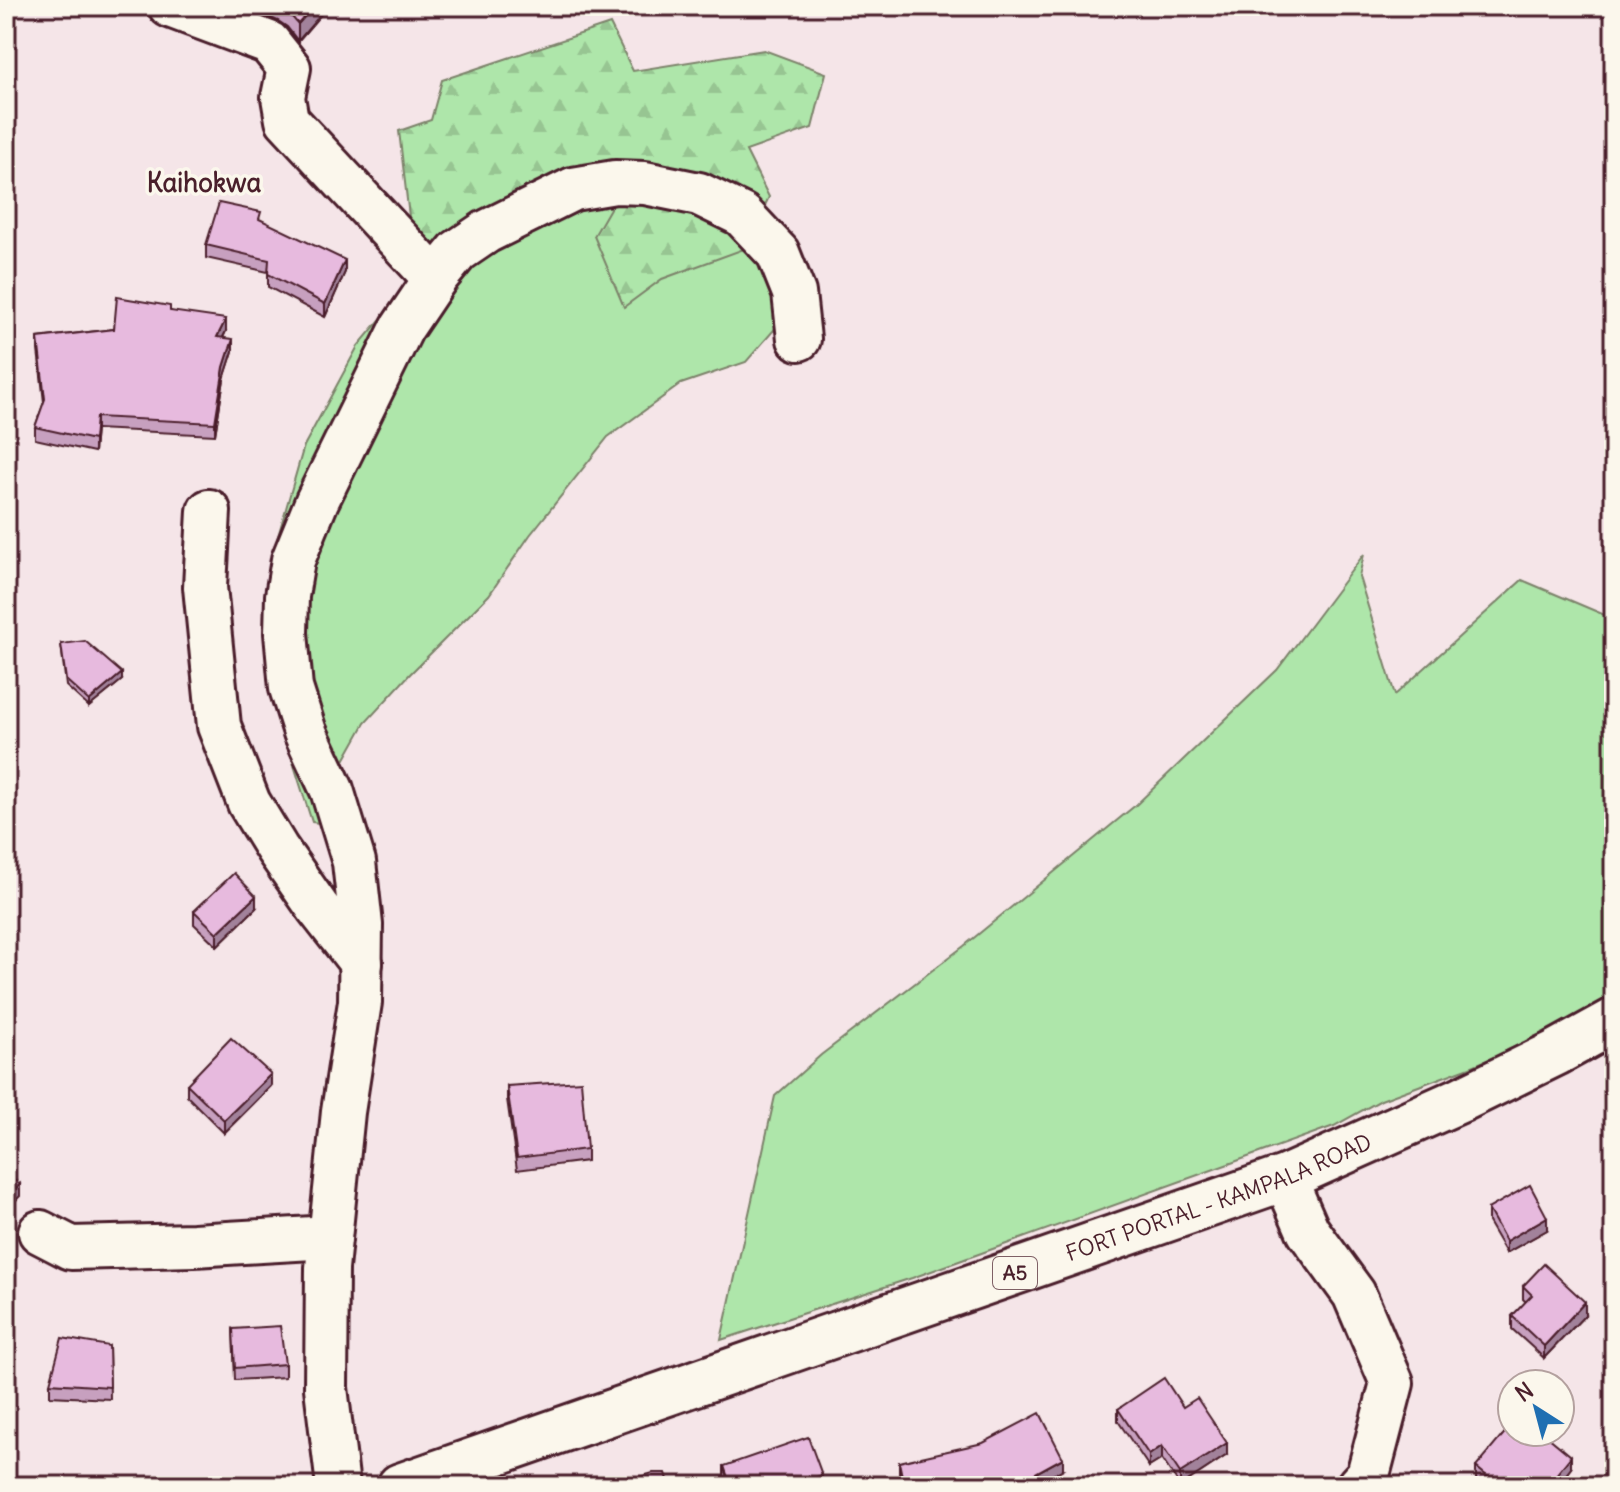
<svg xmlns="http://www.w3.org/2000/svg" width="1620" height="1492" font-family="Delius,sans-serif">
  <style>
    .grass { fill: #aee6aa; stroke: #7c826a; stroke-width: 2 }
    .forest { fill: url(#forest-firs); stroke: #7c826a; stroke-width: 2 }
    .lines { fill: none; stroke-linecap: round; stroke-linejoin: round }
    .street-casing { stroke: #4a1f2b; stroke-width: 48 }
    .highway-casing { stroke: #4a1f2b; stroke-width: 50 }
    .street { stroke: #fbf7ec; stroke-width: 42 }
    .highway { stroke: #fbf7ec; stroke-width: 44 }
    .wall { fill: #c7a0bf; stroke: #4a1f2b; stroke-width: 2 }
    .shaded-wall { fill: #a2829b; stroke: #4a1f2b; stroke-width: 2 }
    .building { fill: #e7bade; stroke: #4a1f2b; stroke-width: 2 }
    .labels { text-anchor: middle; stroke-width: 7; stroke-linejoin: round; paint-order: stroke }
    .shield { fill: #fbf7ec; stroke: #7f6065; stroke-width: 2 }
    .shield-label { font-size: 20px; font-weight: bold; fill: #4a1f2b }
    .street-label { font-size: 22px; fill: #4a1f2b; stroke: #fbf7ec }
    .quarter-label { font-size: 26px; font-weight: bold; fill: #4a1f2b; stroke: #fbf7ec }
  </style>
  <defs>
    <pattern id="forest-firs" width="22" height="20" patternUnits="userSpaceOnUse" patternTransform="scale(2)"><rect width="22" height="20" fill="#aee6aa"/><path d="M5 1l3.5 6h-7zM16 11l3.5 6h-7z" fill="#97c592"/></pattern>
  </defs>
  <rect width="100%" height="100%" fill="#f5e5e8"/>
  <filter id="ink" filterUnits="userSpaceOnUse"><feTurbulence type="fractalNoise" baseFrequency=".0125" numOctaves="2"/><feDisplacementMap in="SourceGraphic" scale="16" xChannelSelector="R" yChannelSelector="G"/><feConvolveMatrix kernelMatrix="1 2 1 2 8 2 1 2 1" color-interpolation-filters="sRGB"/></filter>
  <g filter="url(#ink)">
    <g class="grass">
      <path d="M 632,171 L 749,203 L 787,315 L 746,362 L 681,384 L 608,437 L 530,535 L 489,595 L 410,674 L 365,723 L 337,773 L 351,827 L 312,822 L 275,705 L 270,564 L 304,446 L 358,346 L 436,253 Z"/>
      <path d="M 1364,554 L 1359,577 L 1395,695 L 1522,580 L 1607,616 L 1614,617 L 1614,1004 L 1593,1017 L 1470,1067 L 1381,1100 L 1334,1126 L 912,1278 L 721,1340 L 775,1096 L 821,1055 L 964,946 L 1137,804 L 1277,670 Z"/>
    </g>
    <path class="forest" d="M 610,24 L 633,71 L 764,50 L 826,73 L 812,128 L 746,151 L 769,197 L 744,249 L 662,279 L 624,307 L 594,236 L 631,172 L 436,253 L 413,251 L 399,131 L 431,120 L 442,80 Z"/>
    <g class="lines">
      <defs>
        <g id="street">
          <path d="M 170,6 L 269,43 L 289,68 L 283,97 L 287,120 L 435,279"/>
          <path d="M 209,511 L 205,587 L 219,726 L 249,803 L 277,849 L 318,908 L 361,963"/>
          <path d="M 1285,1178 L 1308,1231 L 1354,1294 L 1392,1383 L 1368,1475 L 1358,1486"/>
          <path d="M 40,1232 L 71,1248 L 194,1245 L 330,1237"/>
          <path d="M 338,1486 L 326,1388 L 327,1268 L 343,1112 L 360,1002 L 361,925 L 354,862 L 332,790 L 305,732 L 291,688 L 286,633 L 287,596 L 293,560 L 317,501 L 402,328 L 435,279 L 458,251 L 486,232 L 573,189 L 615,182 L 645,183 L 699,194 L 742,215 L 778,253 L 794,293 L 799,339"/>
        </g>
        <g id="highway">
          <path id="s1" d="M 400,1486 L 1285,1178 L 1460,1100 L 1556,1053 L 1614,1021"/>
        </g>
      </defs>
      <use href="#street" class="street-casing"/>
      <use href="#highway" class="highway-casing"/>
      <use href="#street" class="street"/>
      <use href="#highway" class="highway"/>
    </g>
    <g class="wall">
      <path d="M 248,6 L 328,6 L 298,41 L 287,27 L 278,21 L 266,16 Z"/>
      <path d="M 261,220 L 345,272 L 325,317 L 268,287 L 268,272 L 206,258 L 206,245 Z"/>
      <path d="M 170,311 L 226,331 L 223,338 L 233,351 L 224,379 L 215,435 L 96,429 L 94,452 L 35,439 L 35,427 L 44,402 L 38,350 L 38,338 L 114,329 Z"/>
      <path d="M 61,644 L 122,680 L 89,707 L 66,686 Z"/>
      <path d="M 256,908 L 217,946 L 194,924 L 194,911 Z"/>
      <path d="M 187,1084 L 271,1086 L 224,1133 L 187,1096 Z"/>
      <path d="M 507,1086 L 587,1149 L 587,1161 L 517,1170 L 507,1099 Z"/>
      <path d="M 1488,1209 L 1547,1230 L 1506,1253 L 1488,1222 Z"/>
      <path d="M 1523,1286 L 1585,1315 L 1544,1358 L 1512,1329 L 1512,1316 L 1526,1302 L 1523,1299 Z"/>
      <path d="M 233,1329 L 285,1364 L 285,1377 L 235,1380 Z"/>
      <path d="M 109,1346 L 110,1399 L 50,1396 L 50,1383 Z"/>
      <path d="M 1183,1407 L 1227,1455 L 1180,1486 L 1162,1459 L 1149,1467 L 1118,1421 L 1118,1409 Z"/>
      <path d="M 899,1462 L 1063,1469 L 1033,1486 L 901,1486 L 899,1473 Z"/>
      <path d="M 724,1466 L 822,1486 L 727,1486 L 724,1478 Z"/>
      <path d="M 1476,1467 L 1571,1468 L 1557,1486 L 1484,1486 L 1476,1479 Z"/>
    </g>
    <g class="shaded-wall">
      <path d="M 314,6 L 328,6 L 298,41 L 298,24 Z"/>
      <path d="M 345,260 L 345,272 L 325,317 L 325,304 Z"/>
      <path d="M 226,319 L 226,331 L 217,349 L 217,337 Z"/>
      <path d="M 233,339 L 233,351 L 224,379 L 215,435 L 215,423 L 224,367 Z"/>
      <path d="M 96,417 L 96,429 L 94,452 L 94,440 Z"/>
      <path d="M 122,673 L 122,680 L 89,707 L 89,701 Z"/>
      <path d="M 256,896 L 256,908 L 217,946 L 217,933 Z"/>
      <path d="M 271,1074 L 271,1086 L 224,1133 L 224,1120 Z"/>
      <path d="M 20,1184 L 20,1196 L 6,1210 L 6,1198 Z"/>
      <path d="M 1547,1217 L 1547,1230 L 1506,1253 L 1506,1241 Z"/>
      <path d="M 1585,1302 L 1585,1315 L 1544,1358 L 1544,1346 Z"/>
      <path d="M 1227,1443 L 1227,1455 L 1180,1486 L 1180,1473 Z"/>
      <path d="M 1162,1446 L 1162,1459 L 1149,1467 L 1149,1455 Z"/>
      <path d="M 1571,1456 L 1571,1468 L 1557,1486 L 1547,1486 Z"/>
      <path d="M 1063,1458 L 1063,1469 L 1033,1486 L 1021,1486 L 1021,1481 Z"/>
      <path d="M 822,1475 L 822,1486 L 792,1486 Z"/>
    </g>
    <g class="building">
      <path d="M 281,6 L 314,6 L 298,24 L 287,11 Z"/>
      <path d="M 219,203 L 261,212 L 259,219 L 345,260 L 325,304 L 268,274 L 269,260 L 206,245 Z"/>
      <path d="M 117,297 L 170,306 L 170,311 L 226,319 L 217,337 L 233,339 L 224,367 L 215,423 L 96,417 L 94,440 L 35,427 L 45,399 L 38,338 L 114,329 Z"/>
      <path d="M 85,641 L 122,673 L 89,701 L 66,680 L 61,644 Z"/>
      <path d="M 234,873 L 256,896 L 217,933 L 194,911 Z"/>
      <path d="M 231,1038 L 271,1074 L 224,1120 L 187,1084 Z"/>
      <path d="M 581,1081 L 587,1149 L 517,1158 L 507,1086 Z"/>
      <path d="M 6,1173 L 20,1184 L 6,1198 Z"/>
      <path d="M 1530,1185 L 1547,1217 L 1506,1241 L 1488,1209 Z"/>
      <path d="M 1544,1264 L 1585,1302 L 1544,1346 L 1512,1316 L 1532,1295 L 1523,1286 Z"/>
      <path d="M 280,1326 L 285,1364 L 235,1368 L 233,1329 Z"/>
      <path d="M 62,1338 L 109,1346 L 110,1387 L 50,1383 Z"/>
      <path d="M 1164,1378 L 1183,1407 L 1197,1398 L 1227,1443 L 1180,1473 L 1162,1446 L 1149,1455 L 1118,1409 Z"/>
      <path d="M 1040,1413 L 1063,1458 L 1021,1481 L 1023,1486 L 904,1486 L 899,1462 L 983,1443 Z"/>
      <path d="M 1512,1424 L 1512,1432 L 1542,1432 L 1571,1456 L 1547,1486 L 1499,1486 L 1476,1467 Z"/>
      <path d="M 808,1437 L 822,1475 L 792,1486 L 731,1486 L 724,1466 Z"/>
      <path d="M 653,1473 L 666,1473 L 670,1486 L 608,1486 Z"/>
    </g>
  </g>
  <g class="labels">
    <rect class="shield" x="993" y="1257" width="44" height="32" rx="6"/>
    <g class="shield-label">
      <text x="1015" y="1280">A5</text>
    </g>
    <g class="street-label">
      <text dy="8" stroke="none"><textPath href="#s1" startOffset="868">FORT PORTAL - KAMPALA ROAD</textPath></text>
    </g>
    <g class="quarter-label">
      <text x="204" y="192">Kaihokwa</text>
    </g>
  </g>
  <rect width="1620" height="1492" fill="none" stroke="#fbf7ec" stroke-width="32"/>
  <rect x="16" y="16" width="1588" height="1460" fill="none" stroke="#4a1f2b" stroke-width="3" filter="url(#ink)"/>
  <g transform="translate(1536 1408) rotate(324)"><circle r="38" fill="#fbf7ec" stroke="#b4a19f" stroke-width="2"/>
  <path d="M0-6L14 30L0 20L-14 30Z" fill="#1f6fb2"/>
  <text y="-12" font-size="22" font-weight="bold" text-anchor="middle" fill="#4a1f2b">N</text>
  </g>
</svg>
